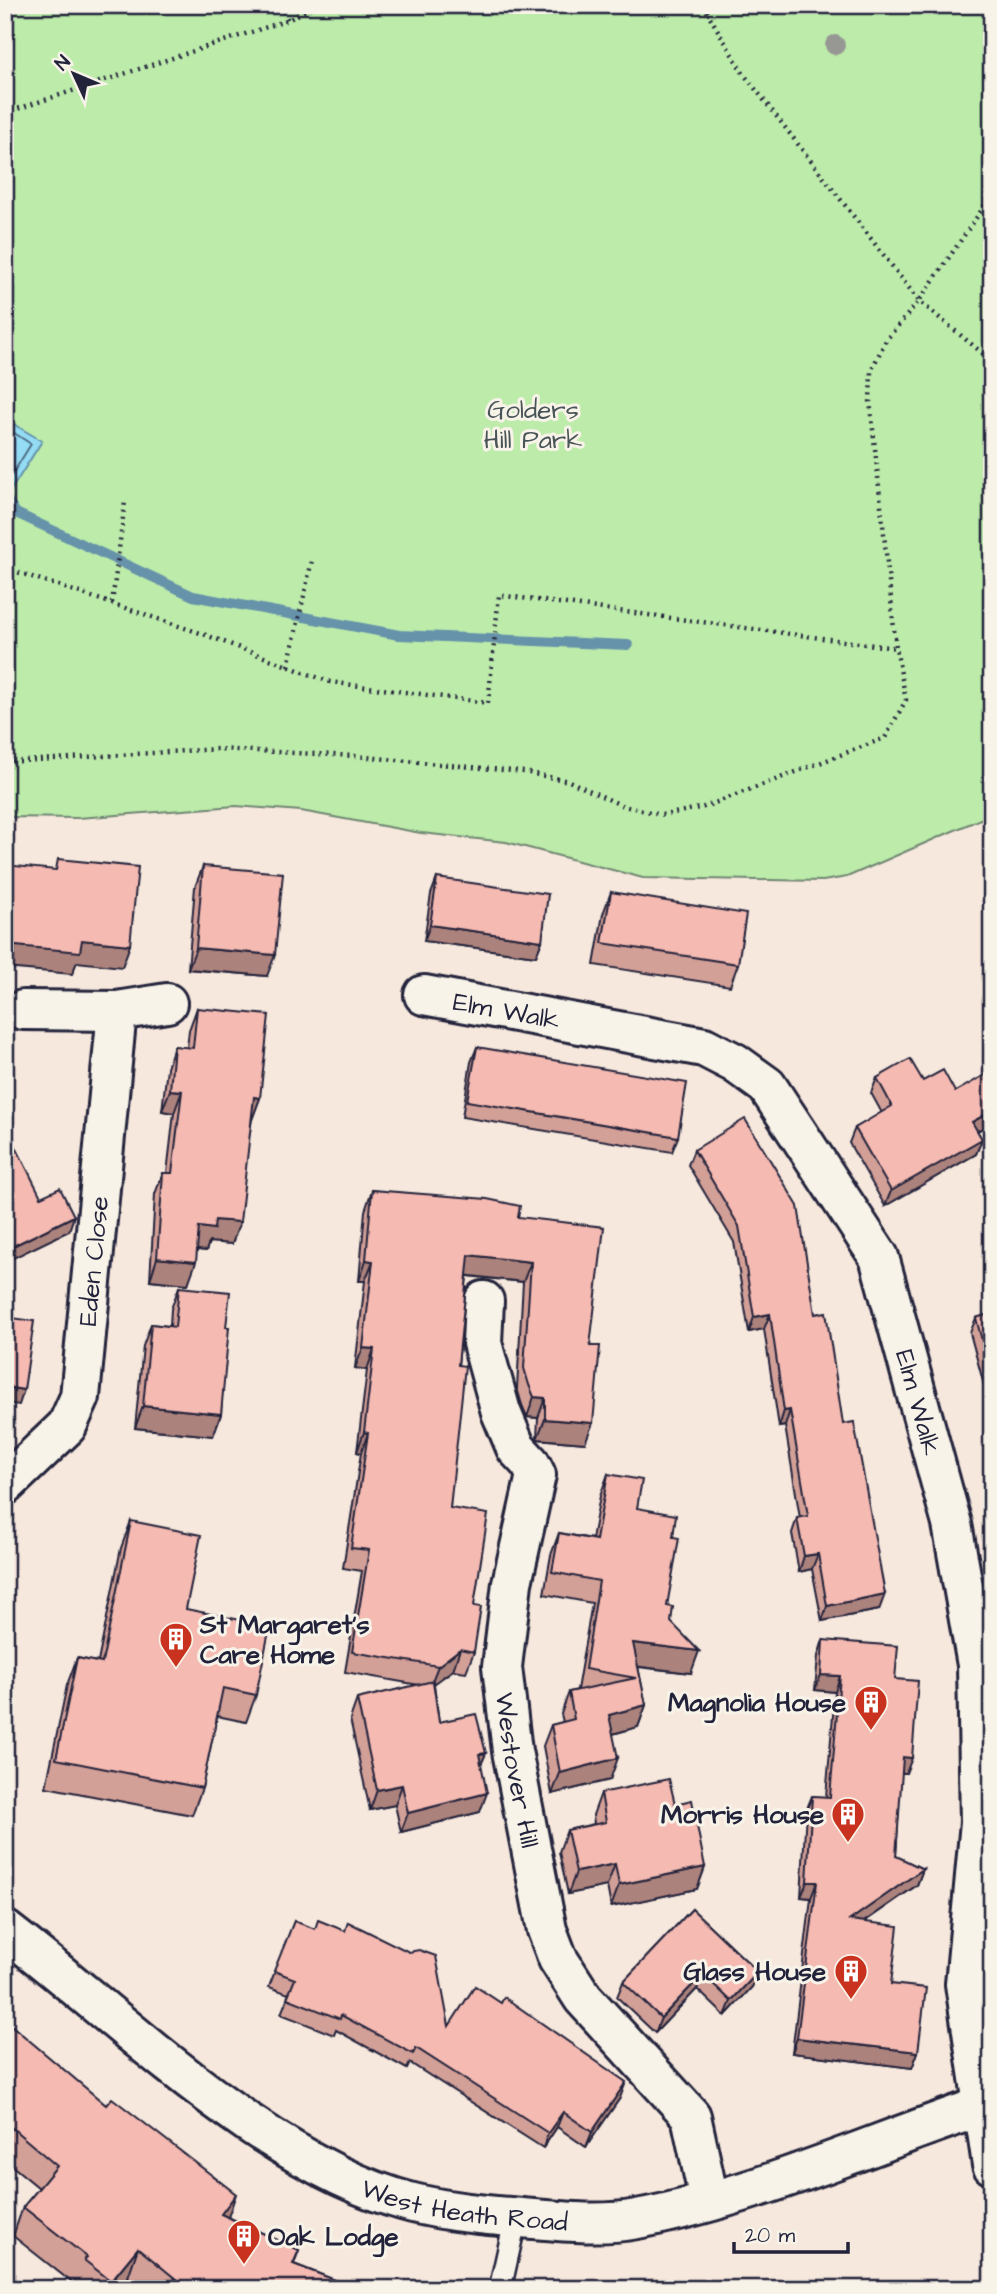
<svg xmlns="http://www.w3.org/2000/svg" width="997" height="2294" font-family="'Architects Daughter',sans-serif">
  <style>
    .green { fill: #bcebaa; stroke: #6f8672; stroke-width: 2 }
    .water { fill: #93dcf4; stroke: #6692aa; stroke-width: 2 }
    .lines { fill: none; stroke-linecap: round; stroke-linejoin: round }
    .shore { stroke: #4f6c85; stroke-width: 2 }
    .stream { stroke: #6692aa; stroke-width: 10 }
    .service-casing { stroke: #22223b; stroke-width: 26 }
    .minor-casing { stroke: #22223b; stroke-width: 44 }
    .path { stroke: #22223b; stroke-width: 4.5; stroke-dasharray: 2 5; stroke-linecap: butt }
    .service { stroke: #f7f3e8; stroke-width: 21 }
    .minor { stroke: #f7f3e8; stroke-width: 38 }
    .tree { fill: #979793 }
    .wall { fill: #d3a098; stroke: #22223b; stroke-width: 2 }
    .shaded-wall { fill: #ac827c; stroke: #22223b; stroke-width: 2 }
    .building { fill: #f5bab1; stroke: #22223b; stroke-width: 2 }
    .labels { text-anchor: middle; stroke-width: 6; stroke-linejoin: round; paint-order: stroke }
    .park-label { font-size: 26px; fill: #485457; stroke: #f7f3e8 }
    .street-label { font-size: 26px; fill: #22223b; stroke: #f7f3e8 }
    .poi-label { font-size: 26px; font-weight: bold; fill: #22223b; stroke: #f7f3e8; text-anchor: end }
  </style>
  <rect width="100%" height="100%" fill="#f7e8dd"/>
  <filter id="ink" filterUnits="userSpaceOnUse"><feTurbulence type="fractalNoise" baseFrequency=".0143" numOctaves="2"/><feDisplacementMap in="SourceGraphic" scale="14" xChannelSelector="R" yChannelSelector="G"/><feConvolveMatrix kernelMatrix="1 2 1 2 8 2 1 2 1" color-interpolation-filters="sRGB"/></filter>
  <g filter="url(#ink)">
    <path class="green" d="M 5,5 L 992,5 L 992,814 L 847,877 L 823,881 L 643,878 L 506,842 L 421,833 L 301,811 L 236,806 L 78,818 L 5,817 Z"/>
    <path class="water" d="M 5,419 L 42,441 L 6,498 L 16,513 L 5,514 Z"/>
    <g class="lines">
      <path class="shore" d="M 5,427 L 31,444 L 5,486"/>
      <path class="stream" d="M 6,498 L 16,513 L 193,596 L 399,635 L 628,645"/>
      <defs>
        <path id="service" d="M 500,2289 L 516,2217"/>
        <g id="minor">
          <path id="s1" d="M 424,995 L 704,1047 L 735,1063 L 767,1086 L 879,1257 L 952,1524 L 977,1665 L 980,1822 L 965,1984 L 992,2165"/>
          <path d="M 23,1010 L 117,1011 L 167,1003"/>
          <path id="s2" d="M 484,1301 L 482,1343 L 501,1412 L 516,1448 L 530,1463 L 536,1475 L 512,1583 L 502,1667 L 512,1751 L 547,1930 L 558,1959 L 583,1998 L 691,2116 L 709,2200"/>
          <path id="s3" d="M 5,1485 L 67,1426 L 80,1397 L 117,1011"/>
          <path id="s4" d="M 5,1930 C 123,2020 268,2167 413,2203 C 449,2212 485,2215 522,2218 C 558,2221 601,2226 637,2219 C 759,2196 874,2142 992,2103"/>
        </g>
      </defs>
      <use href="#service" class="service-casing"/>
      <use href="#minor" class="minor-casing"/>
      <g class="path">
        <path d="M 280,5 L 288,20"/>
        <path d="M 703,5 L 743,73 L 919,301 L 992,361"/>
        <path d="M 5,113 L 288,20 L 316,5"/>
        <path d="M 5,568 L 203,634 L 330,682 L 488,703 L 499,595 L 896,648 L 870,401 L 871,371 L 886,340 L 919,301 L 992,195"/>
        <path d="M 112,603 L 125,502"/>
        <path d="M 288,666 L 312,560"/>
        <path d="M 5,762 L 217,749 L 355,756 L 524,772 L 569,781 L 623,806 L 664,815 L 704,807 L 885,738 L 906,700 L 896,648"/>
      </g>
      <use href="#service" class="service"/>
      <use href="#minor" class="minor"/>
    </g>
    <circle class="tree" cx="835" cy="45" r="10"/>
    <g class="wall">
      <path d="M 203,866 L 267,976 L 188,969 L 195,887 Z"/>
      <path d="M 437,878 L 542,941 L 536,956 L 424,941 L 431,894 Z"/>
      <path d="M 611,892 L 738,964 L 730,986 L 594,965 L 603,914 Z"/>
      <path d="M 197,1008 L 260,1098 L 252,1119 L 232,1244 L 209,1242 L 206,1251 L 197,1250 L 188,1284 L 150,1280 L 155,1194 L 163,1173 L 167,1173 L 174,1113 L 162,1111 L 167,1068 L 174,1046 L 187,1048 L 189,1030 Z"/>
      <path d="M 477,1047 L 678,1137 L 672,1152 L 462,1117 L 471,1062 Z"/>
      <path d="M 877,1078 L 923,1081 L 955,1092 L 992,1123 L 977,1131 L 982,1139 L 976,1154 L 885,1206 L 849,1143 L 855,1128 L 882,1113 L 871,1093 Z"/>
      <path d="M 694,1150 L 815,1314 L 843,1424 L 879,1610 L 822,1621 L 812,1569 L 799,1572 L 792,1533 L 797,1518 L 800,1518 L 785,1426 L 779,1427 L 764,1329 L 749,1332 L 734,1242 L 688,1165 Z"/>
      <path d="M 372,1190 L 518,1217 L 590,1346 L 585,1443 L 537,1439 L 538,1418 L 527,1417 L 522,1405 L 517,1388 L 523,1282 L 467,1276 L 458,1365 L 450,1508 L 474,1606 L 474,1652 L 466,1672 L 453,1670 L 434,1684 L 439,1722 L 486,1753 L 481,1764 L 480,1812 L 401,1832 L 395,1805 L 370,1810 L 350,1719 L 357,1699 L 419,1685 L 345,1672 L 362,1571 L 343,1568 L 361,1453 L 357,1452 L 367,1370 L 355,1368 L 365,1281 L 359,1281 L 365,1211 Z"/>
      <path d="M 179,1287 L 226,1327 L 221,1414 L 213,1436 L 135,1428 L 143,1346 L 151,1324 L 170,1326 L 171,1309 Z"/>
      <path d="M 992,1313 L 992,1415 L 970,1333 L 976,1318 Z"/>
      <path d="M 608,1474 L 637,1508 L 673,1537 L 667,1606 L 671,1622 L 691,1673 L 638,1667 L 646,1705 L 638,1727 L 613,1734 L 610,1780 L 552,1794 L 543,1746 L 551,1725 L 563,1722 L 561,1714 L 569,1692 L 577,1690 L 592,1603 L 544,1594 L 551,1555 L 559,1533 L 592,1539 L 600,1496 Z"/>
      <path d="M 131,1521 L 186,1609 L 256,1695 L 246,1722 L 217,1716 L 202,1788 L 192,1815 L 46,1787 L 67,1685 L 77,1658 L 98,1662 L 121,1548 Z"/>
      <path d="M 823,1640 L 895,1679 L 906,1773 L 901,1773 L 896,1856 L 923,1869 L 917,1885 L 864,1922 L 891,1984 L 918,2052 L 912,2068 L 792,2053 L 811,1898 L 801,1897 L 806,1811 L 812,1796 L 826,1797 L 835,1692 L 815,1690 L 818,1656 Z"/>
      <path d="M 601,1793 L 675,1804 L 705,1867 L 697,1889 L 611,1907 L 607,1886 L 568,1894 L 559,1852 L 567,1830 L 594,1824 L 593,1815 Z"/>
      <path d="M 692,1909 L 758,1972 L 752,1987 L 725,2016 L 697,1989 L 655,2033 L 617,1997 L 623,1982 Z"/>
      <path d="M 294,1921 L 449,2026 L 620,2098 L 586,2147 L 557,2127 L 543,2148 L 410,2063 L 407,2069 L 336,2030 L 334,2035 L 281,2014 L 289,1994 L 269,1987 Z"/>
      <path d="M 5,2020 L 228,2217 L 299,2250 L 294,2264 L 358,2289 L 142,2289 L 128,2277 L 118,2289 L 74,2289 L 75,2285 L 13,2236 L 23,2207 L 39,2188 L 5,2160 Z"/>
    </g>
    <g class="shaded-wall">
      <path d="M 430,925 L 542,941 L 536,956 L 424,941 Z"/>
      <path d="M 82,940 L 130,945 L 122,967 L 77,962 L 72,974 L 5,968 L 5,945 Z"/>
      <path d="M 196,948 L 275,955 L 267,976 L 188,969 Z"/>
      <path d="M 170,1090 L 182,1091 L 174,1113 L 162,1111 Z"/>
      <path d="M 254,1097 L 260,1098 L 252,1120 L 246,1119 Z"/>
      <path d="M 992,1111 L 992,1123 L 966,1137 L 972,1122 Z"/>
      <path d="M 982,1139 L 976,1154 L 885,1206 L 891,1191 Z"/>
      <path d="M 74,1216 L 69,1231 L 5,1262 L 5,1250 Z"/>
      <path d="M 215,1220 L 240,1222 L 232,1244 L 209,1242 L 206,1251 L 191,1249 L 199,1227 Z"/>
      <path d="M 469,1255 L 531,1262 L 523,1282 L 462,1275 Z"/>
      <path d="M 157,1258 L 196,1262 L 188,1284 L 150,1280 Z"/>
      <path d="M 366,1260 L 373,1261 L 365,1281 L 359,1281 Z"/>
      <path d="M 770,1314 L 764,1329 L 749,1332 L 754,1317 Z"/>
      <path d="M 363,1348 L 374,1349 L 367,1370 L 355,1368 Z"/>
      <path d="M 5,1387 L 24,1390 L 19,1405 L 5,1403 Z"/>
      <path d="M 534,1397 L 545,1398 L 538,1418 L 527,1417 Z"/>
      <path d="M 143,1406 L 221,1414 L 213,1436 L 135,1428 Z"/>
      <path d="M 790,1410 L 785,1426 L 779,1427 L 784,1411 Z"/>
      <path d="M 545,1419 L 593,1423 L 585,1443 L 537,1439 Z"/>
      <path d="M 364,1432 L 368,1433 L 361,1453 L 357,1452 Z"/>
      <path d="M 818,1554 L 812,1569 L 799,1572 L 804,1556 Z"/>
      <path d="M 885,1594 L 879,1610 L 822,1621 L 827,1606 Z"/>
      <path d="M 633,1643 L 699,1651 L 691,1673 L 625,1665 Z"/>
      <path d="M 460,1649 L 453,1670 L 430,1686 L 438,1666 Z"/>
      <path d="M 821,1675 L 840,1676 L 835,1692 L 815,1690 Z"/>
      <path d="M 646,1705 L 638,1727 L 601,1737 L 609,1715 Z"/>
      <path d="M 486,1753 L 478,1772 L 479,1754 Z"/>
      <path d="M 903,1757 L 912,1758 L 906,1773 L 897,1773 Z"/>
      <path d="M 618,1758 L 610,1780 L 552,1794 L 560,1773 Z"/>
      <path d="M 402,1785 L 395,1805 L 370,1810 L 377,1790 Z"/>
      <path d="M 487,1793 L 480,1812 L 401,1832 L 408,1813 Z"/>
      <path d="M 615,1864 L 607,1886 L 568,1894 L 576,1872 Z"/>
      <path d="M 705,1867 L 697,1889 L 611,1907 L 619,1885 Z"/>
      <path d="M 923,1869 L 917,1885 L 845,1935 L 850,1920 Z"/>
      <path d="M 807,1882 L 817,1882 L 811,1898 L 801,1897 Z"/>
      <path d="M 758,1972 L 752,1987 L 725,2016 L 731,2001 Z"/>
      <path d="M 703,1974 L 697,1989 L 655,2033 L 661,2018 Z"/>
      <path d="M 797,2038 L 918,2052 L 912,2068 L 792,2053 Z"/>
      <path d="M 626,2082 L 620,2098 L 586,2147 L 592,2132 Z"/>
      <path d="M 563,2112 L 557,2127 L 543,2148 L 548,2133 Z"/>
      <path d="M 236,2194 L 226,2223 L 221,2214 Z"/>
      <path d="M 138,2248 L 128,2277 L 118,2289 L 108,2289 L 111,2281 Z"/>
    </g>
    <g class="building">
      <path d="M 58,859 L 138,867 L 130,945 L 82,940 L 80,952 L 5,945 L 5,865 L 56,870 Z"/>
      <path d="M 203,866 L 283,873 L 275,955 L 196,948 Z"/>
      <path d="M 437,878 L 548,894 L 542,941 L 430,925 Z"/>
      <path d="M 611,892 L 746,914 L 738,964 L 602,943 Z"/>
      <path d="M 197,1008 L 269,1015 L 260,1098 L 254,1097 L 240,1222 L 215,1220 L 214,1229 L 199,1227 L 196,1262 L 157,1258 L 163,1173 L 172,1173 L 182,1091 L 170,1090 L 174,1046 L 193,1048 Z"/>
      <path d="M 477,1047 L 687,1083 L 678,1137 L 467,1101 Z"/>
      <path d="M 910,1059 L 923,1081 L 943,1070 L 955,1092 L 992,1071 L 992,1111 L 972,1122 L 982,1139 L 891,1191 L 855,1128 L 892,1106 L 877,1078 Z"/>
      <path d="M 745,1119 L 798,1206 L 815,1314 L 826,1312 L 843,1424 L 854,1422 L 885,1594 L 827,1606 L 818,1554 L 804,1556 L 797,1518 L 808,1516 L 790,1410 L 784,1411 L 770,1314 L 754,1317 L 739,1226 L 694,1150 Z"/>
      <path d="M 5,1125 L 41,1197 L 60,1188 L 74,1216 L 5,1250 Z"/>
      <path d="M 372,1190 L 487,1199 L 520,1206 L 518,1217 L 604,1227 L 590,1346 L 600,1346 L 593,1423 L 545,1419 L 545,1398 L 534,1397 L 529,1385 L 524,1368 L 531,1262 L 469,1255 L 458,1365 L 465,1366 L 450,1508 L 488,1514 L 474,1606 L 481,1607 L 474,1652 L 460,1649 L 438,1666 L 352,1652 L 369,1550 L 351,1548 L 368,1433 L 364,1432 L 374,1349 L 363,1348 L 373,1261 L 366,1260 Z"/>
      <path d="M 179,1287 L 230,1292 L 226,1327 L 229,1327 L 221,1414 L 143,1406 L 151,1324 L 175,1327 Z"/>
      <path d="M 992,1313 L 992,1378 L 976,1318 Z"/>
      <path d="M 5,1317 L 34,1321 L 24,1390 L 5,1387 Z"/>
      <path d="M 608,1474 L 642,1480 L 637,1508 L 676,1515 L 673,1537 L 679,1538 L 667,1606 L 673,1607 L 671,1622 L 699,1651 L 633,1643 L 646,1705 L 609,1715 L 618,1758 L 560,1773 L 551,1725 L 574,1719 L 569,1692 L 636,1678 L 585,1669 L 599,1581 L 552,1572 L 559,1533 L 596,1540 Z"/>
      <path d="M 131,1521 L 201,1535 L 186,1609 L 270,1626 L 256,1695 L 223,1688 L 202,1788 L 56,1759 L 77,1658 L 102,1663 Z"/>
      <path d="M 823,1640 L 898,1646 L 895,1679 L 918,1681 L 912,1758 L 903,1757 L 896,1856 L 923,1869 L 850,1920 L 898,1926 L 891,1984 L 926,1988 L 918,2052 L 797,2038 L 817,1882 L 807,1882 L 812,1796 L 830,1797 L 840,1676 L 821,1675 Z"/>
      <path d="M 433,1681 L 439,1722 L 476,1714 L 486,1753 L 479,1754 L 487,1793 L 408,1813 L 402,1785 L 377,1790 L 357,1699 Z"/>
      <path d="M 669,1779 L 675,1804 L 692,1800 L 705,1867 L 619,1885 L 615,1864 L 576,1872 L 567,1830 L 606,1822 L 601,1793 Z"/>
      <path d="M 692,1909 L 758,1972 L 731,2001 L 703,1974 L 661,2018 L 623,1982 Z"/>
      <path d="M 318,1920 L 345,1931 L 348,1922 L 409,1952 L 419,1950 L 436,1956 L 449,2026 L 475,1986 L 501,2003 L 504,1997 L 626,2082 L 592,2132 L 563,2112 L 548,2133 L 416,2048 L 413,2054 L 341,2015 L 340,2019 L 287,1998 L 295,1979 L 274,1971 L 294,1921 L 315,1929 Z"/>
      <path d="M 5,2020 L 106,2105 L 112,2098 L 236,2194 L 221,2214 L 299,2250 L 293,2264 L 358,2289 L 188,2289 L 138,2248 L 111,2281 L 84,2260 L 87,2257 L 23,2207 L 57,2166 L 5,2122 Z"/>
    </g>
  </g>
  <defs>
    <symbol id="building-pin" viewBox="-11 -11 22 30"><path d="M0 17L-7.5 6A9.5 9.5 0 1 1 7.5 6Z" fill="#c8321e" stroke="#f7f3e8"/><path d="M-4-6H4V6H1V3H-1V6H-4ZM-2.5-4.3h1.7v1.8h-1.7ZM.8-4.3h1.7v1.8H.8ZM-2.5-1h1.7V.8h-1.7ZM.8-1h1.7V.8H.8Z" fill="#fff"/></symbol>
  </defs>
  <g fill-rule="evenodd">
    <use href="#building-pin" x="157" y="1620" width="38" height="52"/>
    <use href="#building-pin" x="852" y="1683" width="38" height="52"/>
    <use href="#building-pin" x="829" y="1795" width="38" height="52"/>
    <use href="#building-pin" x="832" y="1952" width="38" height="52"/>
    <use href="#building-pin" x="225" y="2217" width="38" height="52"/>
  </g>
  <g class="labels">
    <g class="park-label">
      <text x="533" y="418">Golders<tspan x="533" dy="30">Hill Park</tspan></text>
    </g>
    <g class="street-label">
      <text dy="9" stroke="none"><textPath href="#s1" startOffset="84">Elm Walk</textPath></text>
      <text dy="9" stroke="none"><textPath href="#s3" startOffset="254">Eden Close</textPath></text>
      <text dy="9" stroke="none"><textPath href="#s1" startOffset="714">Elm Walk</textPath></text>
      <text dy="9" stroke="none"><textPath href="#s2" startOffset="486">Westover Hill</textPath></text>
      <text dy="9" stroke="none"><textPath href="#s4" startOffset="546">West Heath Road</textPath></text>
    </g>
    <g class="poi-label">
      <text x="200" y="1633" text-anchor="start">St Margaret's<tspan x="200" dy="30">Care Home</tspan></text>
      <text x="846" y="1711">Magnolia House</text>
      <text x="824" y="1823">Morris House</text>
      <text x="826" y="1980">Glass House</text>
      <text x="268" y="2245" text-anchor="start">Oak Lodge</text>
    </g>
  </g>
  <rect width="997" height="2294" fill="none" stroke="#f7f3e8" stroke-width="28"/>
  <rect x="14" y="14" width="969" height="2266" fill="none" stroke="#22223b" stroke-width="2.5" filter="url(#ink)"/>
  <g transform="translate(74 74) rotate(314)" stroke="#f7f3e8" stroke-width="5" paint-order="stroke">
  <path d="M0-5L12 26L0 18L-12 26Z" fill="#22223b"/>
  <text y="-10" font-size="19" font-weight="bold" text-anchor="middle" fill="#22223b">N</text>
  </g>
  <path d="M734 2242v10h114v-10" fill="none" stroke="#22223b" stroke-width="3.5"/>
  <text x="745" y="2242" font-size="21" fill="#22223b" stroke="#f7f3e8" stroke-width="5" paint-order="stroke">20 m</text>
</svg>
